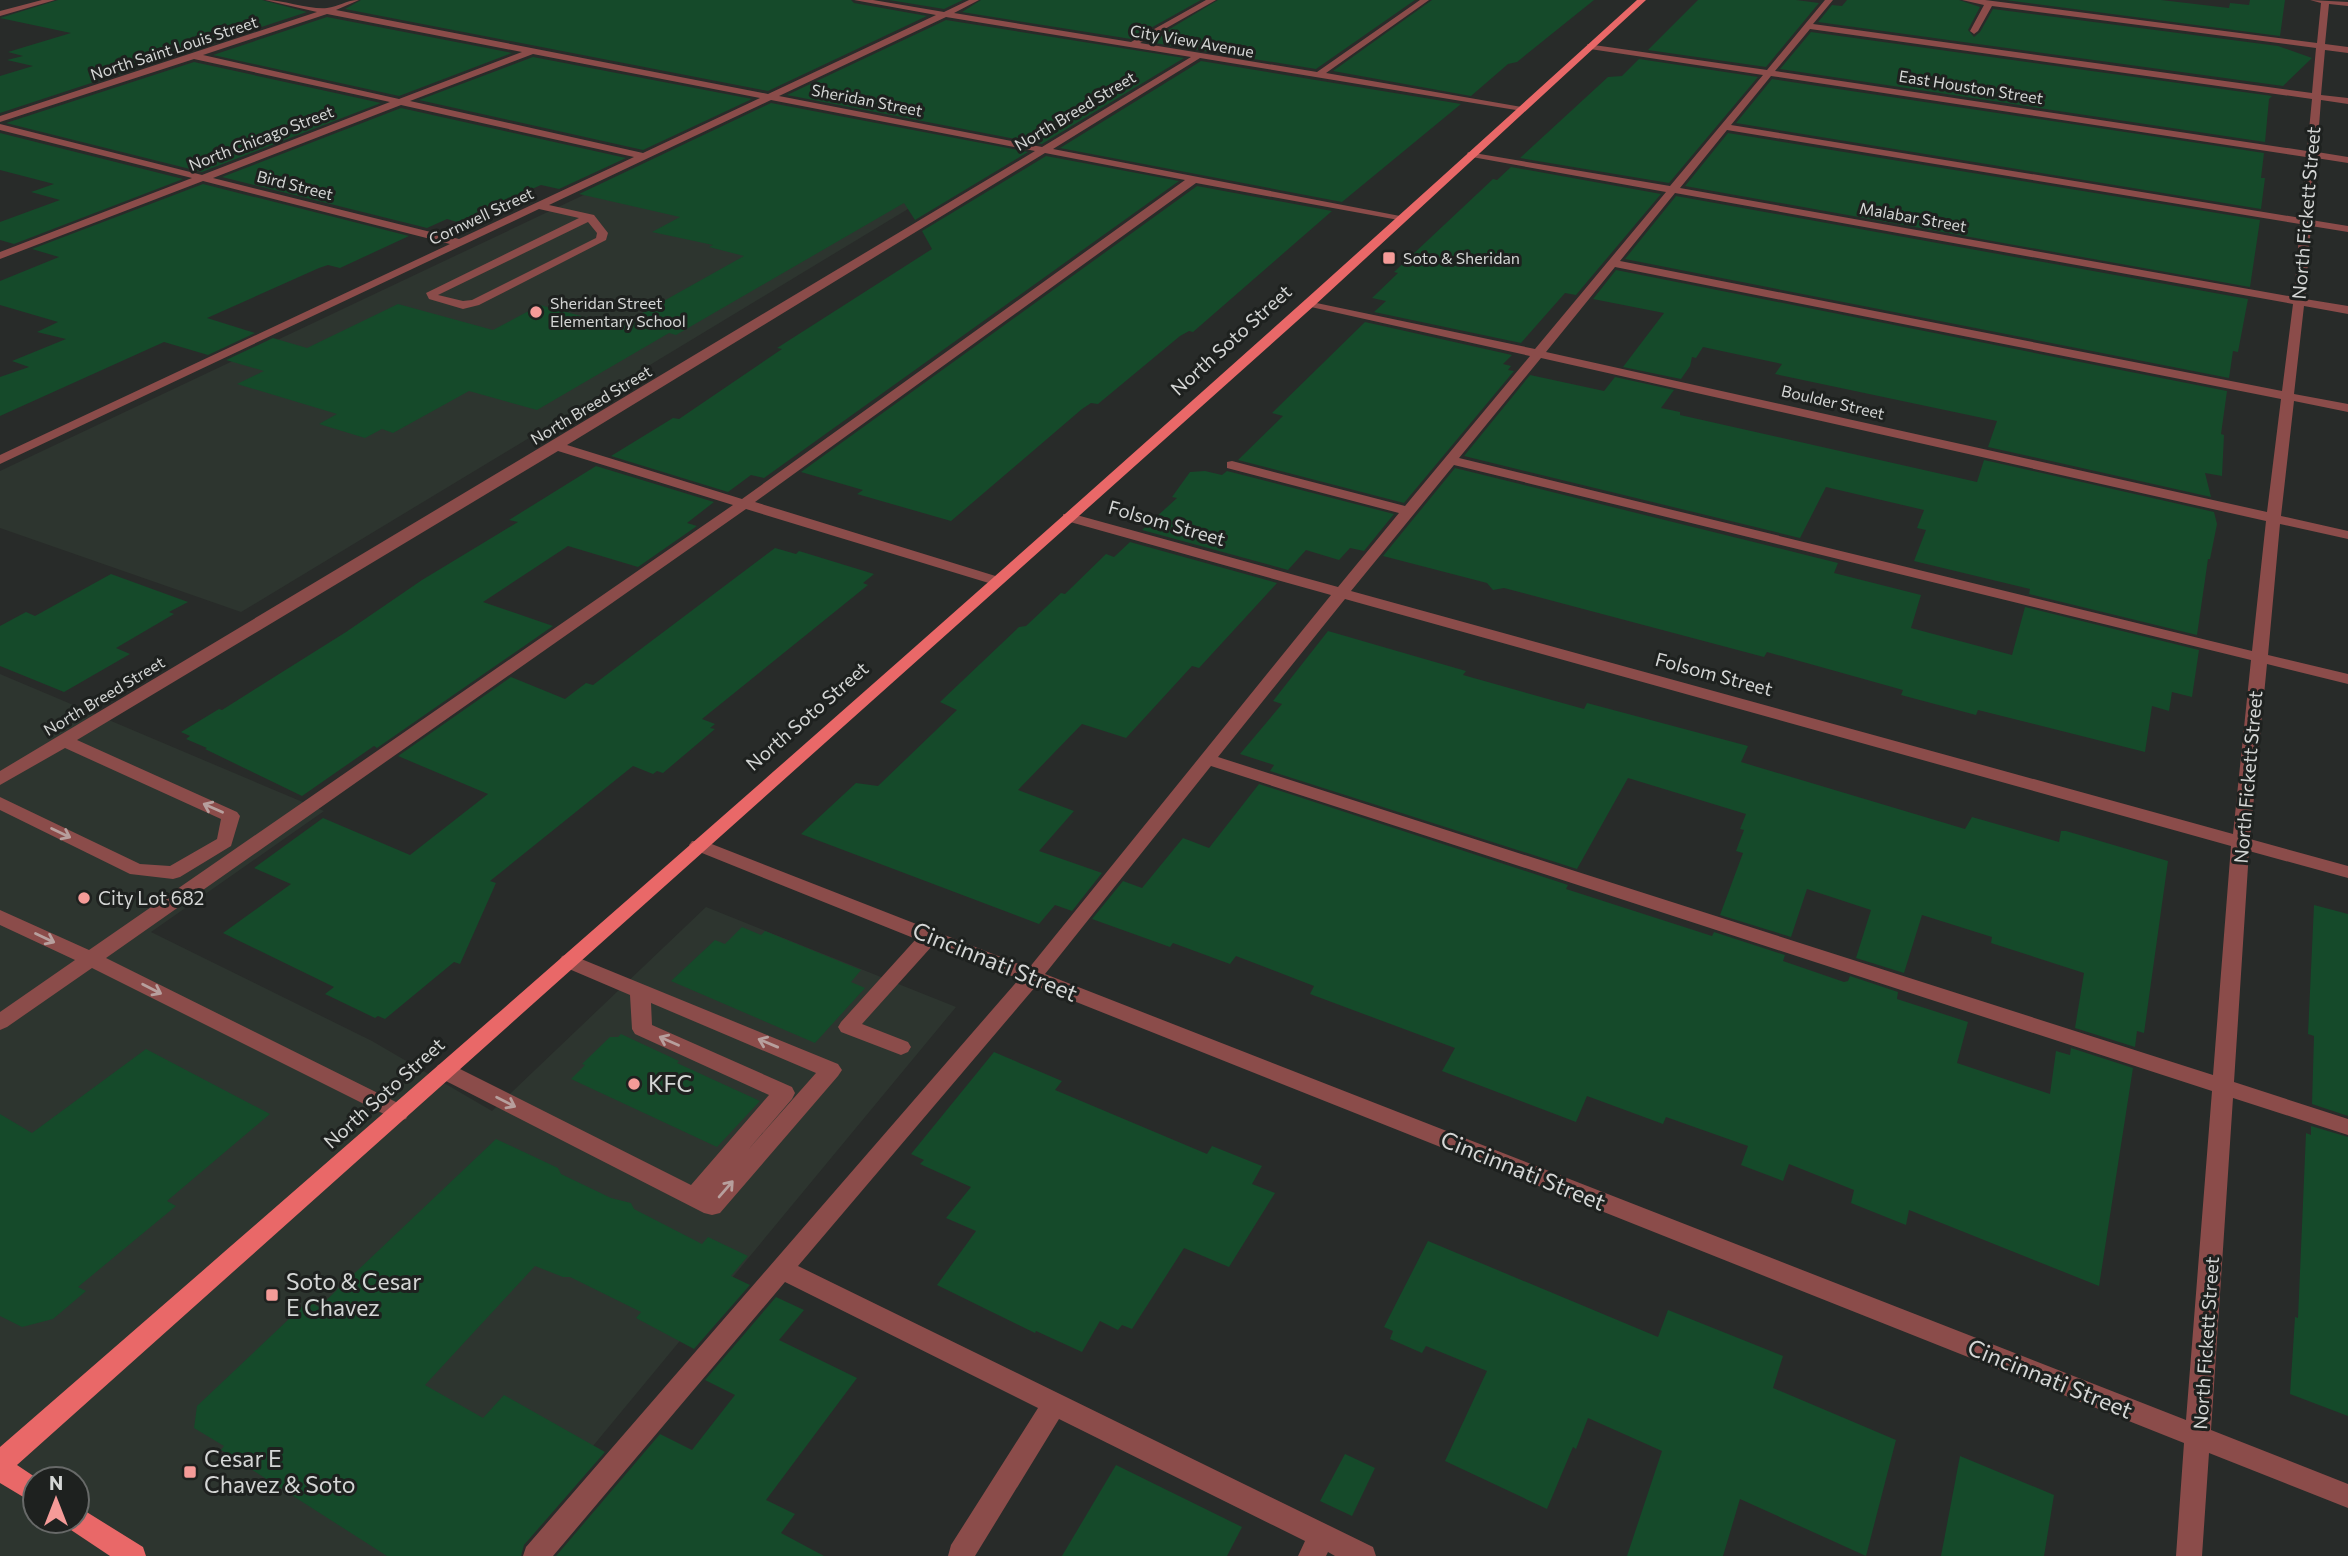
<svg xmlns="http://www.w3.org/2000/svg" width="2348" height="1556" font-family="Commissioner,sans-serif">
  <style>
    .built { fill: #2d352f; fill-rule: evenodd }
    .building { fill: #154a2a }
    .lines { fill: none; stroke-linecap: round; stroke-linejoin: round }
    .minor { fill: #8b4c4a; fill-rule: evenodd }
    .major { fill: #e96868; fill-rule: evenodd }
    .oneway { stroke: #b79f9d }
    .poi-dot { fill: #f59b98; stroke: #1e211f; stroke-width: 2.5 }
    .labels { text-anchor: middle; stroke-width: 6; stroke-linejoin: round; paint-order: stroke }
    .far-street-label { font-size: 16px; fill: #d4d6d5; stroke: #1e211f }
    .far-poi-label { font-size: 16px; fill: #d4d6d5; stroke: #1e211f; text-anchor: start }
    .street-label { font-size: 19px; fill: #d4d6d5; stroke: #1e211f }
    .poi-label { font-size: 19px; fill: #d4d6d5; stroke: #1e211f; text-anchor: start }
    .near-street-label { font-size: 23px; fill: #d4d6d5; stroke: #1e211f }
    .near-poi-label { font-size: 23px; fill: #d4d6d5; stroke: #1e211f; text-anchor: start }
  </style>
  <rect width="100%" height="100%" fill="#282b29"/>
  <g class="built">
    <path d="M 770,107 L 999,154 L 241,612 L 0,528 L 0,471 Z"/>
    <path d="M 0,674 L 324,811 L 151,932 L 372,1041 L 492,1111 L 706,907 L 956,1007 L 502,1556 L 0,1556 ZM 35,1479 L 77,1479 L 77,1521 L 35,1521 Z"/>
  </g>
  <g class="building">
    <path d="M 58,0 L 262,0 L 307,12 L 0,113 L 0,76 L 33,66 L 7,60 L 23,56 L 8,52 L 71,33 L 0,18 Z"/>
    <path d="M 361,0 L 851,0 L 854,3 L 927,16 L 768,91 L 345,9 Z"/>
    <path d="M 889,0 L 963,0 L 944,9 Z"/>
    <path d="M 981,0 L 1201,0 L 1131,39 L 962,12 Z"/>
    <path d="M 1218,0 L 1415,0 L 1316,69 L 1148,42 Z"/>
    <path d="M 1432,0 L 1594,0 L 1517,62 L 1508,64 L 1471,96 L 1333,71 Z"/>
    <path d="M 1698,0 L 1796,0 L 1819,3 L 1766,67 L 1648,50 Z"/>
    <path d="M 1847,0 L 1959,0 L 1980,7 L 1968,30 L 1974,37 L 1980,32 L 1993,9 L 2278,46 L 2312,58 L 2283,86 L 1818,22 L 1832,5 L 1842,6 Z"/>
    <path d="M 2005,0 L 2161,0 L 2229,8 L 2230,3 L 2249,5 L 2250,0 L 2285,0 L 2280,36 Z"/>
    <path d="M 327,17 L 512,53 L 399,96 L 213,55 Z"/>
    <path d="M 946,20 L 1184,58 L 1042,144 L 787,95 Z"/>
    <path d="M 1811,32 L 2272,96 L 2269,99 L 2265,142 L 1780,69 Z"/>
    <path d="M 533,57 L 752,99 L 643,150 L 419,100 Z"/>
    <path d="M 1639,59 L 1758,77 L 1669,183 L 1520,158 L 1608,77 L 1622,76 Z"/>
    <path d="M 1201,61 L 1461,104 L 1342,202 L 1060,148 Z"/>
    <path d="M 194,62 L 381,103 L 202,172 L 6,123 Z"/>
    <path d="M 1772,79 L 2264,153 L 2261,178 L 2265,178 L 2261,209 L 1736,123 Z"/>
    <path d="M 771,103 L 1028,152 L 915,220 L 904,203 L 676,335 L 669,333 L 537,410 L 469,391 L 393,433 L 382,429 L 365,438 L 319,424 L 337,414 L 237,384 L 264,371 L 226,360 L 273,338 L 307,348 L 398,304 L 493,330 L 540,305 L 619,326 L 744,256 L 709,247 L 713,245 L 652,232 L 680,217 L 579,194 Z"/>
    <path d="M 401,108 L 626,158 L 559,189 L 541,185 L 457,222 L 447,219 L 427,228 L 222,177 Z"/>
    <path d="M 0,133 L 183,179 L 14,244 L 0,240 L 0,222 L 60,200 L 31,192 L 54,184 L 0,170 Z"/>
    <path d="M 1728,133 L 2260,220 L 2250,287 L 1685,186 Z"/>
    <path d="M 1046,156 L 1179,181 L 764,478 L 751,475 L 728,492 L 611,456 L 673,418 L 679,419 L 782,349 L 777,348 L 932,249 L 922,231 Z"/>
    <path d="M 1511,167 L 1661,194 L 1576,295 L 1565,293 L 1521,343 L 1374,312 L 1386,301 L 1372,298 L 1398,273 L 1394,272 L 1493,179 L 1497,180 Z"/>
    <path d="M 203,184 L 409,236 L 340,268 L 328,265 L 319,268 L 207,318 L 255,333 L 208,355 L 164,342 L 0,416 L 0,377 L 29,367 L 12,361 L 66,339 L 37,332 L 58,322 L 0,305 L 0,281 L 59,257 L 32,249 Z"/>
    <path d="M 1197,186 L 1332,211 L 1193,332 L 1189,331 L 1180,336 L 1098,404 L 1091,403 L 1082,409 L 951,521 L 857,494 L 863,490 L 801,472 Z"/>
    <path d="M 1676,196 L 2248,299 L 2238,352 L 2233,351 L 2229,378 L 1625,259 Z"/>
    <path d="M 1616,270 L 2227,391 L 2221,434 L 2224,435 L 2222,476 L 2205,473 L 2211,497 L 1988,447 L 1997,421 L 1775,374 L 1782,364 L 1703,347 L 1696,358 L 1692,357 L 1690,366 L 1681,379 L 1623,367 L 1664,313 L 1593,299 Z"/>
    <path d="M 1365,322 L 1512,355 L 1503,364 L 1511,366 L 1508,370 L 1514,371 L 1404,503 L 1238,460 L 1283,416 L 1272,413 Z"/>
    <path d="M 1530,375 L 1604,391 L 1615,377 L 1674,390 L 1661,408 L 1680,412 L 1680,415 L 1977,482 L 1984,460 L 2214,512 L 2217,524 L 2210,559 L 2208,559 L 2197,635 L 2029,594 L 2030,589 L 1914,561 L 1926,530 L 1917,528 L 1924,510 L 1826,487 L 1800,538 L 1464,456 Z"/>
    <path d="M 596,466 L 714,502 L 687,523 L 697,526 L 638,567 L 568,546 L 483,602 L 553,626 L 377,748 L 374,746 L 302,796 L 205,749 L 207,748 L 186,739 L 190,736 L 181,732 L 219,709 L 222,710 L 346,632 L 422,580 L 518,522 L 509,520 Z"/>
    <path d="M 1455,468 L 1838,563 L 1834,573 L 1921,595 L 1911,628 L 2012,655 L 2025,607 L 2199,650 L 2192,697 L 2172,692 L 2169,711 L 2152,706 L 2145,752 L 1978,710 L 1976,715 L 1901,695 L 1903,690 L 1767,652 L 1764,657 L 1504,588 L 1493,590 L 1487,583 L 1383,556 Z"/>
    <path d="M 1205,471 L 1222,475 L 1227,471 L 1394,514 L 1364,551 L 1350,548 L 1339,560 L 1306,550 L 1288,570 L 1142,530 L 1177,498 L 1172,497 L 1190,472 Z"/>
    <path d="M 1130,542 L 1277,583 L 1199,668 L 1192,666 L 1126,738 L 1082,724 L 1018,790 L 1074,811 L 1039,851 L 1102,873 L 1072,911 L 1055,905 L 1039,924 L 801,834 L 856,783 L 878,786 L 957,710 L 940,702 L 1019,627 L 1026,626 L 1061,593 L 1065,594 L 1106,554 L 1114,557 Z"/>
    <path d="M 775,548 L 796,554 L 799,551 L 874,574 L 863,583 L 868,585 L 702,719 L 715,724 L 710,728 L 715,729 L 663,773 L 657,771 L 653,774 L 633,766 L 490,881 L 496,883 L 460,964 L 454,962 L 385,1019 L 378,1016 L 375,1018 L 325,994 L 334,987 L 223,933 L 291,884 L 254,868 L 323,818 L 410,855 L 488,794 L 398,756 L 511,677 L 565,699 L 586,683 L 593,685 Z"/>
    <path d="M 111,574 L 188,602 L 169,612 L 174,614 L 116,648 L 130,654 L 64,692 L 0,666 L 0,626 L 26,612 L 35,616 Z"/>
    <path d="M 1328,631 L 1466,671 L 1463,675 L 1584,709 L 1587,703 L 1748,746 L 1741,762 L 1965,829 L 1972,817 L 2059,842 L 2061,831 L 2066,831 L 2168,861 L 2144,1033 L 2137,1031 L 2135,1047 L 2075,1028 L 2084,973 L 1991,943 L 1992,937 L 1922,915 L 1904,973 L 1856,958 L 1871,910 L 1807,889 L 1791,937 L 1720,915 L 1743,853 L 1736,851 L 1744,830 L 1740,829 L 1746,814 L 1628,778 L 1577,869 L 1270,771 L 1274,765 L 1240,754 L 1282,704 L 1273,701 Z"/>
    <path d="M 1259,784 L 1568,885 L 1566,889 L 1712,936 L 1714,932 L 1785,955 L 1783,961 L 1844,982 L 1848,981 L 1850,976 L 1898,992 L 1897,999 L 1968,1022 L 1957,1063 L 2050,1094 L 2056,1051 L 2070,1055 L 2071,1048 L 2133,1068 L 2099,1286 L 1909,1210 L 1906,1225 L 1851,1203 L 1854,1190 L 1789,1164 L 1783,1181 L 1741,1165 L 1748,1146 L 1666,1117 L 1663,1124 L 1587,1096 L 1576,1122 L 1442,1071 L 1455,1048 L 1310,994 L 1314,986 L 1236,956 L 1230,964 L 1173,943 L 1170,947 L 1092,919 L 1123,881 L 1142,888 L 1183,838 L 1209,848 Z"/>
    <path d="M 2314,905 L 2348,914 L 2348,1116 L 2312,1104 L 2314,1036 L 2308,1034 Z"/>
    <path d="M 742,927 L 761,935 L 765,931 L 861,970 L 851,982 L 865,988 L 815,1043 L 671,981 L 715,940 L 725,944 Z"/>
    <path d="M 621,1034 L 679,1061 L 677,1063 L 760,1101 L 717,1147 L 571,1079 L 585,1065 L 582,1064 L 610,1037 L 618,1037 Z"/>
    <path d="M 146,1049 L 270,1114 L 167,1201 L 176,1206 L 78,1287 L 86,1291 L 53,1319 L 22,1327 L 0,1316 L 0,1114 L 32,1133 Z"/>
    <path d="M 994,1052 L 1062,1081 L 1055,1090 L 1207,1154 L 1212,1146 L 1262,1166 L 1252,1184 L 1275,1193 L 1229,1267 L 1184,1248 L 1132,1329 L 1122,1325 L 1118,1330 L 1100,1321 L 1082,1352 L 1036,1331 L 1035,1333 L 937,1285 L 976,1231 L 946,1218 L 971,1187 L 920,1164 L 924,1160 L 911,1154 Z"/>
    <path d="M 2311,1126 L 2348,1137 L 2348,1416 L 2290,1394 L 2295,1317 L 2298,1318 L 2306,1133 L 2311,1135 Z"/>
    <path d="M 496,1139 L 558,1168 L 561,1174 L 611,1198 L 631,1203 L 634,1209 L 702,1244 L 708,1237 L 748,1256 L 731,1276 L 750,1285 L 694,1349 L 636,1318 L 641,1312 L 570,1277 L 563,1277 L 535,1266 L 425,1385 L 483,1418 L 504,1395 L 605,1452 L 524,1545 L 521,1556 L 387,1556 L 221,1450 L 224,1446 L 194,1428 L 197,1406 L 308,1301 L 319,1307 Z"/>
    <path d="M 1428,1241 L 1658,1337 L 1668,1310 L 1783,1356 L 1773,1388 L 1896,1440 L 1866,1556 L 1740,1499 L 1723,1556 L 1627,1556 L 1662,1451 L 1588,1418 L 1576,1449 L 1573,1447 L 1547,1509 L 1445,1461 L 1487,1371 L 1426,1346 L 1422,1353 L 1390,1339 L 1393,1331 L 1384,1327 Z"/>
    <path d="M 776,1297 L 804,1310 L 779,1340 L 857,1378 L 766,1500 L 795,1514 L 781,1533 L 824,1556 L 556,1556 L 660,1434 L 692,1450 L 735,1395 L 705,1380 Z"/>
    <path d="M 1345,1454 L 1375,1468 L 1352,1516 L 1320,1501 Z"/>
    <path d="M 1960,1456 L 2054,1495 L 2044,1556 L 1941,1556 Z"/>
    <path d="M 1116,1465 L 1242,1527 L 1227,1556 L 1062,1556 Z"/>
  </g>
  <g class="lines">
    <g class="minor">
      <path d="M 42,0 L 55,0 L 0,16 L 0,11 Z"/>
      <path d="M 265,0 C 283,0 312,10 327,8 C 338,7 346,0 359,0 L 336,10 L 768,94 L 936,15 L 854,0 L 873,0 L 944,12 L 969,0 L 979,0 L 954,13 L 1131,42 L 1206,0 L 1216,0 L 1140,43 L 1317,72 L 1420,0 L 1429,0 L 1326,73 L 1527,108 L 1522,111 L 1200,58 L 1053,149 L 1400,216 L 1405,219 L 1404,221 L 1196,183 L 755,502 L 1002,578 L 1005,581 L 1002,584 L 992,584 L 746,509 L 106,958 L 406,1107 L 409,1113 L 406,1119 L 398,1121 L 92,968 L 7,1027 L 0,1030 L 0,1012 L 75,960 L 0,925 L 0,910 L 89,950 L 733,505 L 558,451 L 77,740 L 237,812 L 240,816 L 231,846 L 180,877 L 173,879 L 130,874 L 0,810 L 0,797 L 140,864 L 170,866 L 217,839 L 221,819 L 65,748 L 0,785 L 0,771 L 1035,151 L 771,100 L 549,205 L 594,215 L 608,233 L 606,240 L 479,305 L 463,309 L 429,299 L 426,293 L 579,218 L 539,209 L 0,464 L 0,455 L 450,244 L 203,181 L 0,259 L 0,252 L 192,178 L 0,130 L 0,124 L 202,175 L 390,102 L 194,59 L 0,122 L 0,116 L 317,12 ZM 327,14 L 522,52 L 399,99 L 203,55 ZM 946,17 L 1191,57 L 1042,147 L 779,96 ZM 533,54 L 760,98 L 643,153 L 410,101 ZM 401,105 L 634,157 L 459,239 L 213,178 ZM 1045,153 L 1185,180 L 742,499 L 567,445 ZM 588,222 L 597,233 L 596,238 L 472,300 L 463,301 L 438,295 Z"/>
      <path d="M 1825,0 L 1833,0 L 1813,24 L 2312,93 L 2316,48 L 1992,6 L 1978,31 L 1974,34 L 1970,31 L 1984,5 L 1962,0 L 1985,0 L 2317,43 L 2321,3 L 2310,0 L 2348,2 L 2348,6 L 2329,4 L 2325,44 L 2348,47 L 2348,53 L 2325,50 L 2321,95 L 2348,98 L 2348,104 L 2321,100 L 2317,152 L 2348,157 L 2348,163 L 2316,158 L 2311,220 L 2348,226 L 2348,232 L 2311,226 L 2305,299 L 2348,306 L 2348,314 L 2304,306 L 2294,394 L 2348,404 L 2348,412 L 2294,401 L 2281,516 L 2348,531 L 2348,539 L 2280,524 L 2268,655 L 2348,674 L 2348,684 L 2267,664 L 2250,839 L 2348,866 L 2348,878 L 2249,851 L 2234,1082 L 2348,1119 L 2348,1135 L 2233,1098 L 2211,1430 L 2348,1484 L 2348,1508 L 2209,1453 L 2202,1556 L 2176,1556 L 2184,1443 L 1036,986 L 798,1266 L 1373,1547 L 1376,1556 L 1335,1556 L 1328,1552 L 1326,1556 L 1298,1556 L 1305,1541 L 1059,1419 L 975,1556 L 948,1556 L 951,1545 L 1038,1408 L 785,1282 L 553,1556 L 523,1556 L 526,1547 L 1019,979 L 933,945 L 862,1024 L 908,1042 L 911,1047 L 908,1052 L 901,1055 L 841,1032 L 838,1027 L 841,1022 L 916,939 L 692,849 L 689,845 L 692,841 L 704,841 L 1029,968 L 1331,595 L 1063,520 L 1063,514 L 1073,514 L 1338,587 L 1399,513 L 1227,468 L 1227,462 L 1232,461 L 1405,506 L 1530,356 L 1311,307 L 1307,305 L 1307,301 L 1535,349 L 1666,192 L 1472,157 L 1467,154 L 1468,152 L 1670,186 L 1763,75 L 1590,49 L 1587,44 L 1767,70 ZM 1810,29 L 2312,99 L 2307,151 L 1775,71 ZM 1771,76 L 2306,157 L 2301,218 L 1731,125 ZM 1727,130 L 2300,224 L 2294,297 L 1680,188 ZM 1675,193 L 2293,304 L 2282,391 L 1620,261 ZM 1615,267 L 2281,399 L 2267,512 L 1546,352 ZM 1541,358 L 2266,521 L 2252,651 L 1459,458 ZM 1454,465 L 2251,660 L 2233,834 L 1351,591 ZM 1345,599 L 2231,846 L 2213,1075 L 1218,757 ZM 1211,766 L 2212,1091 L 2186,1420 L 1045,974 Z"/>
      <path d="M 569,954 L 838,1064 L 842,1070 L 838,1076 L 720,1213 L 712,1215 L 704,1213 L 438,1077 L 434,1071 L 438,1065 L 445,1063 L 452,1065 L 691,1185 L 769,1095 L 635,1034 L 632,1029 L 630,995 L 562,966 L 559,961 L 562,956 ZM 651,1003 L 816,1073 L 747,1151 L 792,1099 L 795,1093 L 792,1087 L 652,1025 Z"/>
    </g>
    <g class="major">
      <path d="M 1637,0 L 1646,0 L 1315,305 L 17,1465 L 38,1479 L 35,1479 L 35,1504 L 0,1483 L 0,1447 C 550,969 1099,490 1637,0 Z"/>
      <path d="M 77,1506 L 143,1547 L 146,1556 L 110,1556 L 68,1528 L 65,1521 L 77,1521 Z"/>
    </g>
  </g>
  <defs><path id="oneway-shaft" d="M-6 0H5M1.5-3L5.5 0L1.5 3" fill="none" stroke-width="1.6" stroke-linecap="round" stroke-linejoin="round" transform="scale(1.75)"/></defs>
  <g class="oneway">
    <use href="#oneway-shaft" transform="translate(213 808) rotate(-156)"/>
    <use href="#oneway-shaft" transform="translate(61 833) rotate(26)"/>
    <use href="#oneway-shaft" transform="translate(45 938) rotate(25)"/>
    <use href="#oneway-shaft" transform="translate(152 989) rotate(27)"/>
    <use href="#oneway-shaft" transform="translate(669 1041) rotate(-156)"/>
    <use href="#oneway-shaft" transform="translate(768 1043) rotate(-157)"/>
    <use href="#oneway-shaft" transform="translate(506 1102) rotate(27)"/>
    <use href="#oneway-shaft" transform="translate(726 1189) rotate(-49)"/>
  </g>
  <g class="poi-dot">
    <rect x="1382" y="251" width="14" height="14" rx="3.5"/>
    <circle cx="536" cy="312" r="7"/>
    <circle cx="84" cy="898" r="7"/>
    <circle cx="634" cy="1084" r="7"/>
    <rect x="265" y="1288" width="14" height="14" rx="3.5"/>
    <rect x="183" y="1465" width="14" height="14" rx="3.5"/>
  </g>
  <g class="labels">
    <g class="far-street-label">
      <text transform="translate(1192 41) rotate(10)" y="6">City View Avenue</text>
      <text transform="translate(174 48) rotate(-18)" y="6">North Saint Louis Street</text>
      <text transform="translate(1971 87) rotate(9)" y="6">East Houston Street</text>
      <text transform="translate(867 100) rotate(11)" y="6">Sheridan Street</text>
      <text transform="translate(1075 111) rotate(-31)" y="6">North Breed Street</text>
      <text transform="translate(261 138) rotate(-21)" y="6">North Chicago Street</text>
      <text transform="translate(295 185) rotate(14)" y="6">Bird Street</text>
      <text transform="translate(481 216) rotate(-25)" y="6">Cornwell Street</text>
      <text transform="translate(1913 217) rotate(10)" y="6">Malabar Street</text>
      <text transform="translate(1833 402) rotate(13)" y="6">Boulder Street</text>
      <text transform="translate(591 405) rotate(-31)" y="6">North Breed Street</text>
      <text transform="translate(104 696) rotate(-31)" y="6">North Breed Street</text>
    </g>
    <g class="far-poi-label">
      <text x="1403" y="264">Soto &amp; Sheridan</text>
      <text x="550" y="309">Sheridan Street<tspan x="550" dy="18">Elementary School</tspan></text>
    </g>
    <g class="street-label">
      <text transform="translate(2306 213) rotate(-85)" y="7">North Fickett Street</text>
      <text transform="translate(1231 340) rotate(-42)" y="7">North Soto Street</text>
      <text transform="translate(1167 523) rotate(16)" y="7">Folsom Street</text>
      <text transform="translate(1714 674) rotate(15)" y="7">Folsom Street</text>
      <text transform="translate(807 716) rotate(-41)" y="7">North Soto Street</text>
      <text transform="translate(2248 777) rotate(-85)" y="7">North Fickett Street</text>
      <text transform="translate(384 1093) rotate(-42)" y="7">North Soto Street</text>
      <text transform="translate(2206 1343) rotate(-86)" y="7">North Fickett Street</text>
    </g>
    <g class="poi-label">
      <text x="98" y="905">City Lot 682</text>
    </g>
    <g class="near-street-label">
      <text transform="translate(995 962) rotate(22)" y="8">Cincinnati Street</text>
      <text transform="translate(1523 1171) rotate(22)" y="8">Cincinnati Street</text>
      <text transform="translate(2050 1379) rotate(22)" y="8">Cincinnati Street</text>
    </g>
    <g class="near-poi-label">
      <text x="648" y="1092">KFC</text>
      <text x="286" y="1290">Soto &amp; Cesar<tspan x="286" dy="26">E Chavez</tspan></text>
      <text x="204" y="1467">Cesar E<tspan x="204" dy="26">Chavez &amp; Soto</tspan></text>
    </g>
  </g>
  <g transform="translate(56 1500)"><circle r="33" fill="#1e211f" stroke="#676968" stroke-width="2"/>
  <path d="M0-5L12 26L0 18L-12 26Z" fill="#f59b98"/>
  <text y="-10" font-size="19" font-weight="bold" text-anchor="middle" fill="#d4d6d5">N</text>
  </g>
</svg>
